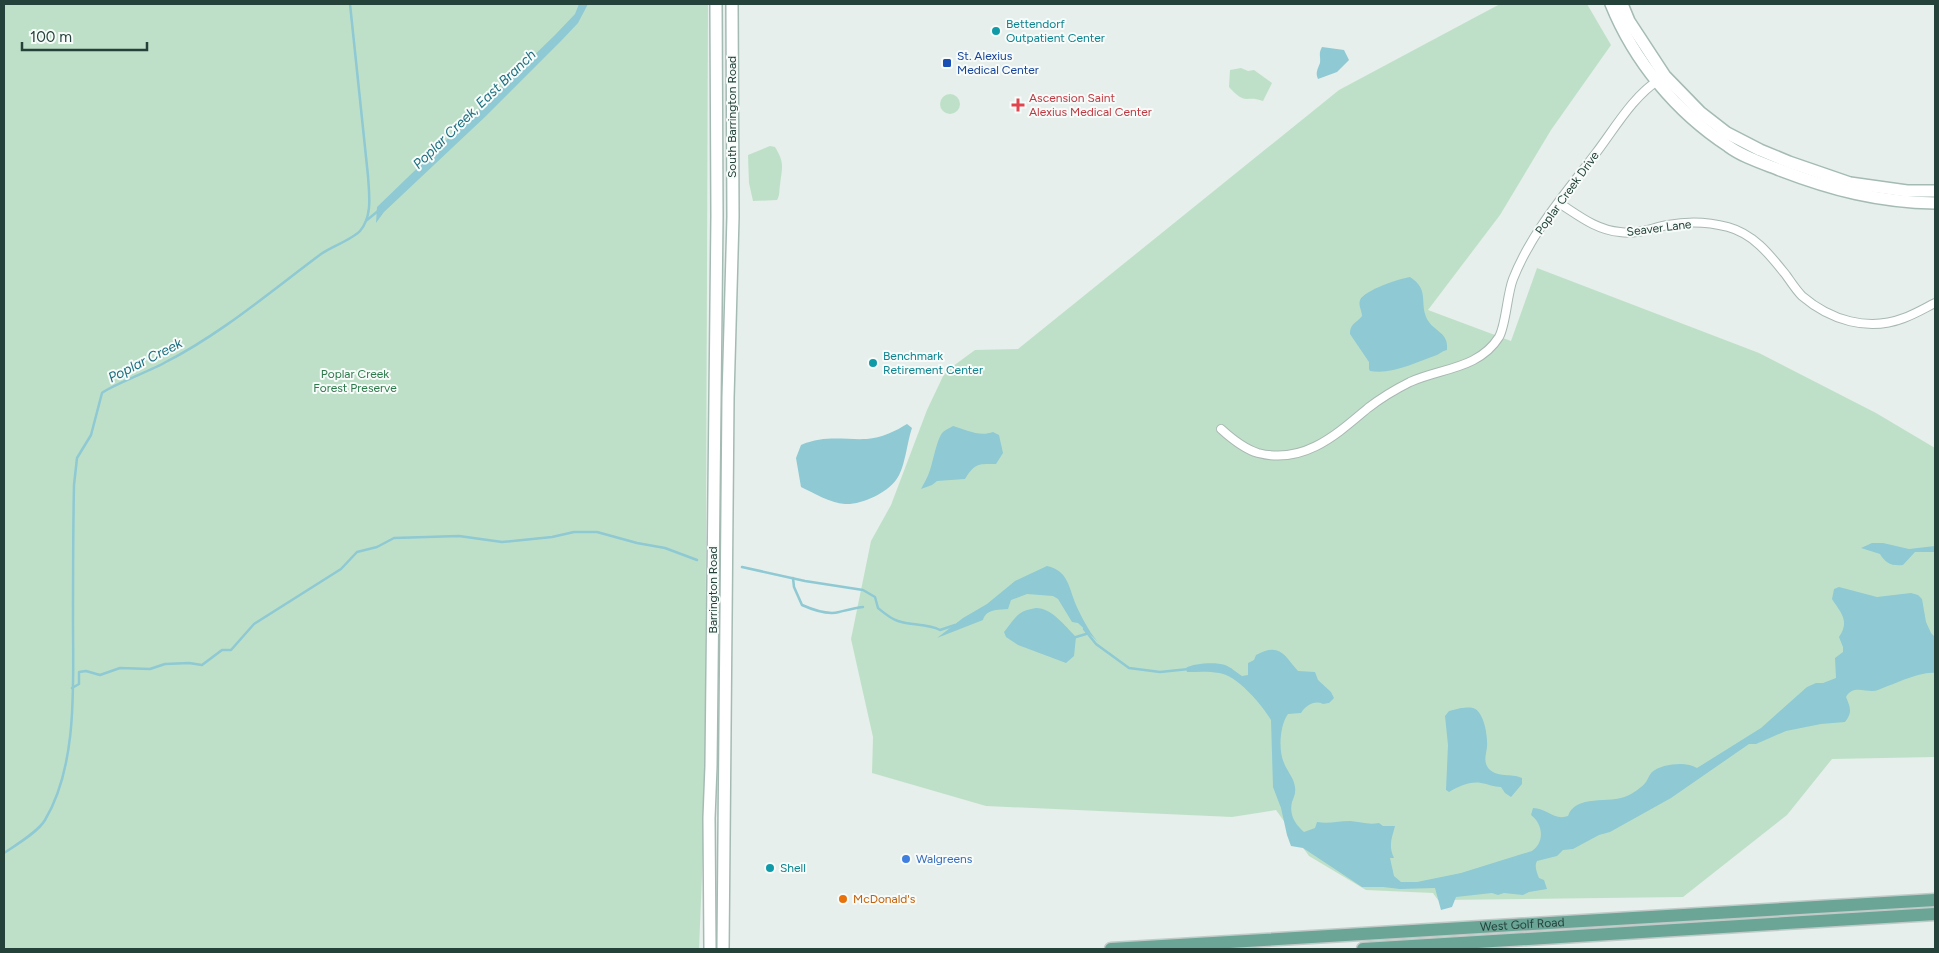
<svg xmlns="http://www.w3.org/2000/svg" width="1939" height="953" font-family="Figtree,sans-serif">
  <style>
    .green { fill: #bfe0c8 }
    .water { fill: #8ec9d4 }
    .lines { fill: none; stroke-linecap: round; stroke-linejoin: round }
    .stream { stroke: #8ec9d4; stroke-width: 2.5 }
    .street-casing { stroke: #a8b8b2; stroke-width: 10 }
    .secondary-casing { stroke: #a4bbb3; stroke-width: 14 }
    .primary-casing { stroke: #c2cac8; stroke-width: 15 }
    .street { stroke: #fff; stroke-width: 8 }
    .secondary { stroke: #fff; stroke-width: 11 }
    .primary { stroke: #6aa596; stroke-width: 12 }
    .culture-dot { fill: #0f9aa8; stroke: #f7fbf9; stroke-width: 2 }
    .transit-dot { fill: #1a4fb4; stroke: #f7fbf9; stroke-width: 2 }
    .health-dot { fill: #e0444e; stroke: #f7fbf9; stroke-width: 2 }
    .shop-dot { fill: #3f7fe0; stroke: #f7fbf9; stroke-width: 2 }
    .food-dot { fill: #e8710a; stroke: #f7fbf9; stroke-width: 2 }
    .labels { text-anchor: middle; stroke-width: 4; stroke-linejoin: round; paint-order: stroke }
    .culture-label { font-size: 12px; fill: #0d838f; stroke: #f7fbf9; text-anchor: start }
    .transit-label { font-size: 12px; fill: #164399; stroke: #f7fbf9; text-anchor: start }
    .health-label { font-size: 12px; fill: #be3a42; stroke: #f7fbf9; text-anchor: start }
    .street-label { font-size: 12px; fill: #24423a; stroke: #f7fbf9 }
    .park-label { font-size: 12px; fill: #2d7a4b; stroke: #f7fbf9 }
    .shop-label { font-size: 12px; fill: #366cbe; stroke: #f7fbf9; text-anchor: start }
    .food-label { font-size: 12px; fill: #c56008; stroke: #f7fbf9; text-anchor: start }
    .water-label { font-size: 14px; font-style: italic; fill: #1c6f80; stroke: #f7fbf9 }
  </style>
  <rect width="100%" height="100%" fill="#e6efeb"/>
  <g class="green">
    <path d="M 4,4 L 708,4 L 705,802 L 699,949 L 4,949 Z"/>
    <path d="M 1500,4 L 1587,4 L 1611,45 L 1551,130 L 1500,215 L 1428,310 L 1511,341 L 1537,268 L 1759,353 L 1876,413 L 1935,448 L 1935,757 L 1832,759 L 1787,815 L 1683,897 L 1438,900 L 1433,893 L 1366,890 L 1309,856 L 1276,810 L 1232,817 L 986,806 L 872,773 L 873,737 L 851,639 L 871,541 L 891,505 L 927,410 L 945,372 L 975,350 L 1018,349 L 1339,90 Z"/>
    <path d="M 1241,68 L 1248,71 L 1254,70 L 1272,83 L 1263,101 C 1245,94 1247,107 1229,87 L 1230,70 Z"/>
    <circle cx="950" cy="104" r="10"/>
    <path d="M 770,146 L 775,147 C 785,163 782,167 780,185 C 779,191 780,195 777,200 L 753,201 L 749,183 L 748,155 Z"/>
  </g>
  <g class="water">
    <path d="M 579,4 L 588,4 L 578,23 L 561,41 L 486,116 L 384,212 L 376,223 L 377,207 L 555,35 L 575,14 Z"/>
    <path d="M 1322,47 L 1344,50 L 1349,60 L 1337,72 L 1318,79 C 1315,72 1318,69 1320,63 C 1321,56 1318,54 1322,47 Z"/>
    <path d="M 1410,277 C 1430,290 1419,302 1427,319 C 1434,332 1449,332 1447,350 C 1442,351 1441,353 1437,355 C 1416,362 1392,375 1370,371 L 1369,369 L 1369,362 L 1350,334 C 1350,323 1357,323 1362,316 C 1362,311 1358,305 1360,300 C 1365,290 1398,279 1410,277 Z"/>
    <path d="M 907,424 L 912,428 C 907,442 905,469 896,480 C 887,493 861,505 845,504 C 830,503 814,493 801,487 L 796,458 L 801,445 C 825,435 843,440 867,439 C 881,438 896,431 907,424 Z"/>
    <path d="M 953,426 C 967,430 979,437 993,432 L 999,435 L 1003,453 L 996,464 C 978,464 975,463 965,479 L 937,481 L 932,485 L 921,489 C 924,483 928,477 930,470 C 933,462 937,438 943,432 C 945,430 950,428 953,426 Z"/>
    <path d="M 1872,543 L 1883,543 L 1909,549 L 1935,546 L 1935,552 L 1915,552 L 1903,565 C 1892,566 1886,564 1880,554 L 1861,548 Z"/>
    <path d="M 1047,566 C 1068,570 1069,588 1076,605 C 1080,614 1086,625 1091,633 C 1097,642 1106,649 1113,656 L 1078,623 L 1072,622 L 1058,599 L 1053,596 L 1027,594 L 1011,600 L 1008,609 C 998,610 986,609 983,620 L 937,638 L 963,618 L 987,604 L 1015,581 Z"/>
    <path d="M 1839,587 L 1877,597 L 1911,593 L 1918,595 L 1922,599 L 1926,622 L 1931,633 L 1935,637 L 1935,673 C 1921,671 1892,685 1878,690 C 1868,694 1853,683 1846,697 C 1850,707 1853,712 1845,722 L 1821,724 L 1786,731 L 1756,744 L 1749,744 L 1671,798 L 1610,832 L 1599,835 L 1573,849 L 1563,850 L 1557,856 L 1537,861 C 1534,866 1537,873 1539,878 L 1544,880 L 1547,889 L 1529,892 L 1523,895 L 1504,893 L 1498,895 L 1492,893 L 1456,897 L 1452,907 L 1441,910 L 1435,888 L 1400,889 L 1383,887 L 1362,887 L 1303,848 L 1291,846 L 1287,835 L 1281,808 L 1273,787 L 1271,720 C 1262,705 1237,675 1219,673 C 1208,671 1197,672 1187,672 L 1186,668 C 1194,663 1216,662 1225,665 C 1231,667 1237,673 1242,676 L 1248,675 L 1248,663 L 1254,660 L 1256,655 C 1280,642 1284,655 1298,671 L 1315,672 L 1318,680 L 1331,692 L 1334,698 L 1329,703 L 1323,704 C 1315,700 1306,705 1301,713 L 1288,714 C 1280,725 1278,750 1284,763 C 1287,771 1294,778 1295,787 C 1296,793 1294,797 1292,802 C 1289,815 1295,824 1304,832 L 1315,828 L 1317,822 C 1329,824 1339,821 1350,821 C 1361,822 1368,825 1379,823 L 1383,826 L 1395,826 C 1392,838 1388,845 1394,858 L 1390,858 L 1394,876 L 1401,882 L 1417,882 L 1461,873 L 1532,851 C 1545,842 1543,824 1531,815 L 1533,808 C 1547,808 1554,821 1568,816 C 1575,794 1610,804 1627,796 C 1634,793 1642,787 1646,782 C 1648,779 1649,775 1652,772 C 1662,764 1686,761 1697,768 L 1761,728 L 1807,687 L 1816,683 L 1823,683 L 1836,678 L 1835,658 L 1843,652 L 1843,647 L 1839,637 C 1850,621 1841,613 1832,599 L 1834,589 Z"/>
    <path d="M 1036,608 C 1052,608 1065,626 1076,637 L 1074,656 L 1066,663 L 1018,645 L 1006,637 L 1004,632 C 1016,617 1017,611 1036,608 Z"/>
    <path d="M 1461,708 C 1464,708 1469,707 1473,708 C 1484,711 1488,736 1487,747 C 1486,755 1483,762 1489,769 C 1498,778 1511,773 1522,778 L 1522,784 L 1511,797 L 1505,793 L 1501,787 C 1494,787 1488,784 1481,783 C 1470,781 1458,787 1449,792 L 1446,790 L 1448,745 L 1445,716 L 1449,711 Z"/>
  </g>
  <g class="lines">
    <g class="stream">
      <path d="M 367,220 L 378,211"/>
      <path d="M 742,567 L 805,581 L 863,590 L 875,597 L 878,608 C 884,613 891,619 898,621 C 912,626 927,623 940,630 L 955,625"/>
      <path d="M 793,578 L 794,587 L 802,605 C 811,609 828,615 839,612 C 847,610 854,608 863,607"/>
      <path d="M 1084,629 L 1096,644 L 1129,668 L 1160,672 L 1189,669"/>
      <path d="M 1076,637 L 1086,634"/>
      <path d="M 72,688 L 79,684 L 79,672 L 86,671 L 100,675 L 120,668 L 150,669 L 165,664 L 189,663 L 202,665 L 222,650 L 231,650 L 254,624 L 341,569 L 357,552 L 377,547 L 394,538 L 459,536 L 502,542 L 552,537 L 574,532 L 597,532 L 637,543 L 665,548 L 697,560"/>
      <path d="M 4,853 C 16,845 38,832 45,820 C 78,765 73,684 73,622 C 73,576 73,531 74,485 L 77,458 L 91,435 L 102,393 C 106,388 154,369 164,363 C 221,334 270,292 321,254 C 331,247 353,239 360,231 C 373,216 369,193 368,176 L 350,4"/>
    </g>
    <defs>
      <g id="street">
        <path d="M 1559,203 C 1578,215 1596,230 1620,232 C 1637,235 1651,228 1668,225 C 1688,221 1709,222 1728,227 C 1754,234 1770,255 1786,275 C 1791,282 1796,290 1802,296 C 1830,320 1868,332 1904,318 C 1915,314 1925,308 1935,303"/>
        <path d="M 1221,429 C 1232,439 1244,449 1258,453 C 1304,465 1337,434 1368,408 C 1381,398 1396,389 1410,382 C 1441,368 1479,369 1499,337 C 1506,325 1507,294 1513,279 C 1532,231 1566,193 1596,153 C 1615,128 1633,96 1660,79"/>
      </g>
      <g id="secondary">
        <path d="M 1611,4 C 1634,61 1676,112 1728,146 C 1743,157 1762,163 1780,170 C 1832,190 1879,202 1935,203"/>
        <path d="M 1622,4 L 1629,21 L 1665,76 L 1700,112 L 1727,133 L 1760,150 L 1789,162 L 1850,183 L 1907,191 L 1935,191"/>
        <path d="M 710,949 L 709,818 L 711,766 L 717,216 L 716,4"/>
        <path d="M 723,949 L 728,398 L 733,217 L 732,4"/>
      </g>
      <g id="primary">
        <path id="s1" d="M 1111,949 L 1935,900"/>
        <path d="M 1363,949 L 1935,914"/>
      </g>
    </defs>
    <use href="#street" class="street-casing"/>
    <use href="#secondary" class="secondary-casing"/>
    <use href="#primary" class="primary-casing"/>
    <use href="#street" class="street"/>
    <use href="#secondary" class="secondary"/>
    <use href="#primary" class="primary"/>
  </g>
  <g class="culture-dot">
    <circle cx="996" cy="31" r="5"/>
    <circle cx="873" cy="363" r="5"/>
    <circle cx="770" cy="868" r="5"/>
  </g>
  <rect class="transit-dot" x="942" y="58" width="10" height="10" rx="2.5"/>
  <path class="health-dot" d="M1015.5 97.5h5v5h5v5h-5v5h-5v-5h-5v-5h5z"/>
  <circle class="shop-dot" cx="906" cy="859" r="5"/>
  <circle class="food-dot" cx="843" cy="899" r="5"/>
  <g class="labels">
    <g class="culture-label">
      <text x="1006" y="28">Bettendorf<tspan x="1006" dy="14">Outpatient Center</tspan></text>
      <text x="883" y="360">Benchmark<tspan x="883" dy="14">Retirement Center</tspan></text>
      <text x="780" y="872">Shell</text>
    </g>
    <g class="transit-label">
      <text x="957" y="60">St. Alexius<tspan x="957" dy="14">Medical Center</tspan></text>
    </g>
    <g class="health-label">
      <text x="1029" y="102">Ascension Saint<tspan x="1029" dy="14">Alexius Medical Center</tspan></text>
    </g>
    <g class="street-label">
      <text transform="translate(732 117) rotate(-90)" y="4">South Barrington Road</text>
      <text transform="translate(1567 193) rotate(-54)" y="4">Poplar Creek Drive</text>
      <text transform="translate(1659 228) rotate(-7)" y="4">Seaver Lane</text>
      <text transform="translate(713 590) rotate(-90)" y="4">Barrington Road</text>
      <text dy="4" stroke="none"><textPath href="#s1" startOffset="412">West Golf Road</textPath></text>
    </g>
    <g class="park-label">
      <text x="355" y="378">Poplar Creek<tspan x="355" dy="14">Forest Preserve</tspan></text>
    </g>
    <g class="shop-label">
      <text x="916" y="863">Walgreens</text>
    </g>
    <g class="food-label">
      <text x="853" y="903">McDonald's</text>
    </g>
    <g class="water-label">
      <text transform="translate(474 109) rotate(-44)" y="5">Poplar Creek, East Branch</text>
      <text transform="translate(145 360) rotate(-27)" y="5">Poplar Creek</text>
    </g>
  </g>
  <rect width="1939" height="953" fill="none" stroke="#24423a" stroke-width="10"/>
  <path d="M22 42v8h125v-8" fill="none" stroke="#24423a" stroke-width="2.5"/>
  <text x="30" y="42" font-size="15" fill="#24423a" stroke="#f7fbf9" stroke-width="4" paint-order="stroke">100 m</text>
</svg>
